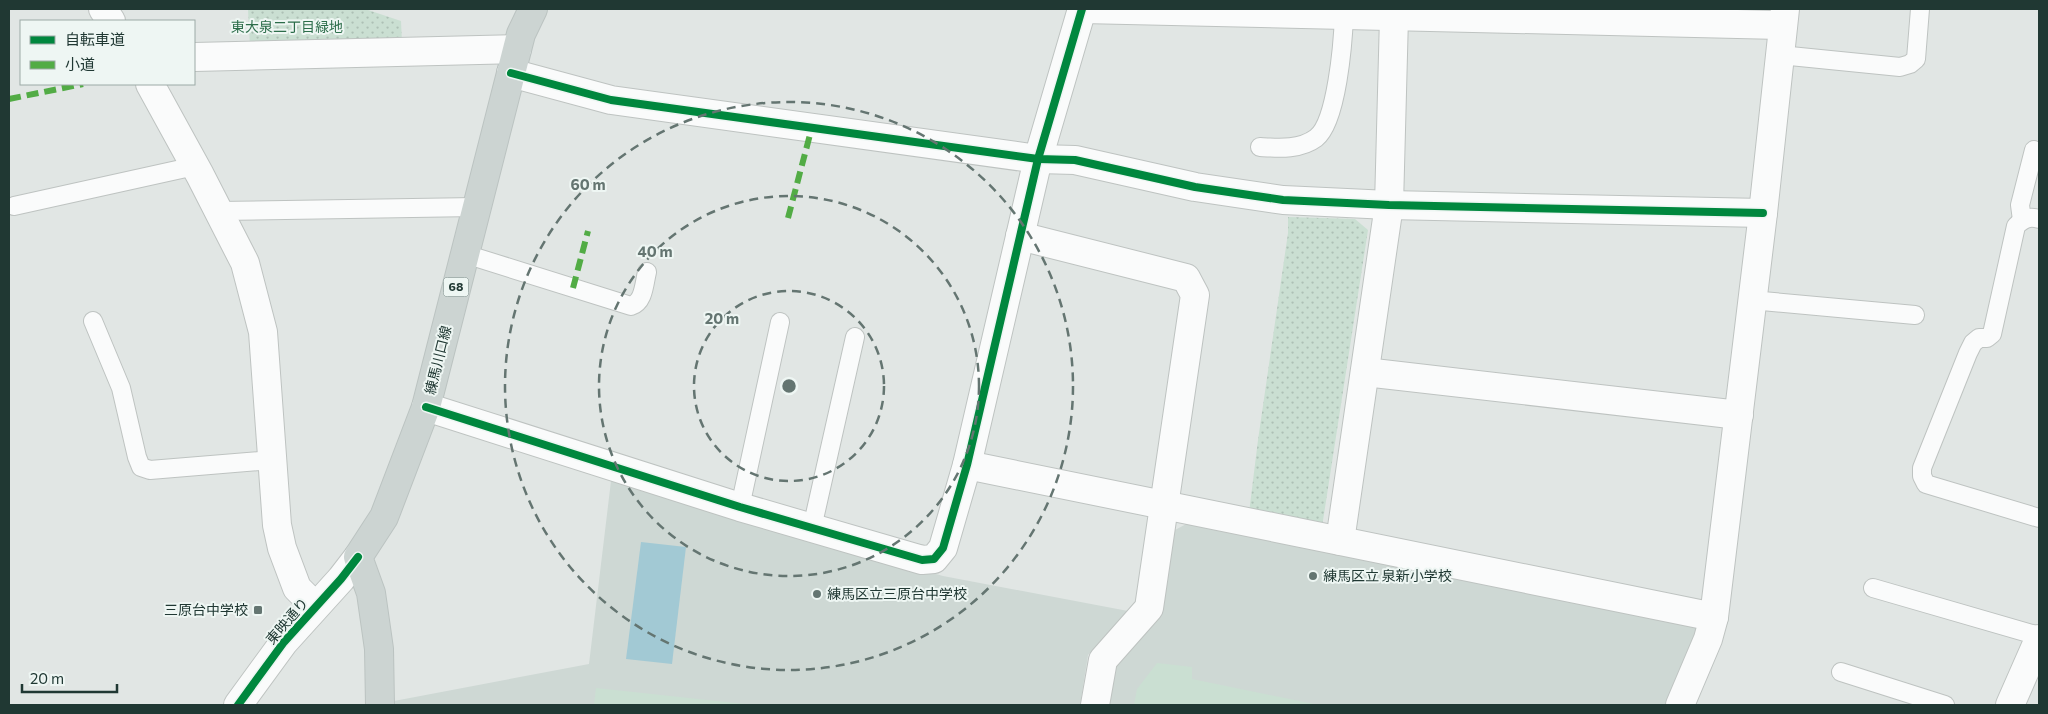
<svg xmlns="http://www.w3.org/2000/svg" width="2048" height="714" font-family="Commissioner,'Noto Sans JP',sans-serif">
  <style>
    .built { fill: #ced8d4 }
    .grass { fill: #cadfd2 }
    .park { fill: url(#park-dots) }
    .water { fill: #a2c9d4 }
    .lines { fill: none; stroke-linecap: round; stroke-linejoin: round }
    .service-casing { stroke: #bec3c1; stroke-width: 20 }
    .minor-casing { stroke: #bec3c1; stroke-width: 30 }
    .tertiary-casing { stroke: #bec3c1; stroke-width: 30 }
    .primary-casing { stroke: #bbc3c1; stroke-width: 30 }
    .service { stroke: #fafbfb; stroke-width: 18 }
    .minor { stroke: #fafbfb; stroke-width: 28 }
    .tertiary { stroke: #fafbfb; stroke-width: 28 }
    .primary { stroke: #ccd4d2; stroke-width: 28 }
    .quiet { stroke: #52ac45; stroke-width: 6; stroke-dasharray: 12 6; stroke-linecap: butt }
    .cycleway-casing { stroke: #eef6f3; stroke-width: 11 }
    .cycleway { stroke: #00873e; stroke-width: 8 }
    .ring { fill: none; stroke: #647571; stroke-width: 2.5; stroke-dasharray: 9 6 }
    .poi-dot { fill: #647571; stroke: #eef6f3; stroke-width: 2 }
    .labels { text-anchor: middle; stroke-width: 4; stroke-linejoin: round; paint-order: stroke }
    .shield { fill: #eef6f3; stroke: #5e716d; stroke-width: 1 }
    .shield-label { font-size: 12px; font-weight: bold; fill: #203833 }
    .park-label { font-size: 14px; fill: #2c6d4a; stroke: #eef6f3 }
    .street-label { font-size: 14px; fill: #203833; stroke: #eef6f3 }
    .poi-label { font-size: 14px; fill: #203833; stroke: #eef6f3; text-anchor: start }
    .centre { fill: #647571; stroke: #eef6f3; stroke-width: 2.5 }
    .ring-label { font-size: 15px; text-anchor: middle; font-weight: bold; fill: #647571; stroke: #eef6f3; stroke-width: 4; stroke-linejoin: round; paint-order: stroke }
  </style>
  <defs>
    <pattern id="park-dots" width="8" height="8" patternUnits="userSpaceOnUse" patternTransform="scale(1.25)"><rect width="8" height="8" fill="#cadfd2"/><path d="M2 2h.1M6 6h.1" fill="none" stroke="#adc0b5" stroke-width="1.8" stroke-linecap="round"/></pattern>
  </defs>
  <rect width="100%" height="100%" fill="#e1e6e4"/>
  <g class="built">
    <path d="M 611,481 L 943,576 L 1128,611 L 1088,655 L 1080,705 L 394,705 L 394,701 L 589,664 Z"/>
    <path d="M 1190,522 L 1693,622 L 1698,633 L 1669,705 L 1106,705 L 1112,667 L 1150,624 L 1175,530 Z"/>
  </g>
  <g class="grass">
    <path d="M 1157,663 L 1192,667 L 1192,679 L 1319,705 L 1134,705 L 1137,689 Z"/>
    <path d="M 596,688 L 754,705 L 594,705 Z"/>
  </g>
  <g class="park">
    <path d="M 248,9 L 365,9 L 401,21 L 402,43 L 250,47 Z"/>
    <path d="M 1288,217 L 1355,219 L 1368,230 L 1322,527 L 1249,513 L 1258,440 L 1288,233 Z"/>
  </g>
  <path class="water" d="M 641,542 L 686,547 L 672,664 L 626,659 Z"/>
  <g class="lines">
    <defs>
      <g id="service">
        <path d="M 1780,55 L 1900,67 L 1910,64 L 1916,59 L 1920,9"/>
        <path d="M 1260,147 C 1278,148 1300,150 1316,138 C 1337,122 1343,42 1344,15"/>
        <path d="M 14,206 L 195,166"/>
        <path d="M 218,211 L 476,207"/>
        <path d="M 2039,219 C 2029,216 2023,219 2016,226 L 1992,334 L 1987,338 L 1979,338 L 1973,343 L 1968,353 L 1922,468 L 1922,476 L 1926,484 L 2039,518"/>
        <path d="M 2022,220 L 2020,205 L 2034,150"/>
        <path d="M 465,254 L 631,306 C 644,302 644,284 647,272"/>
        <path d="M 1751,300 L 1915,315"/>
        <path d="M 93,321 L 121,388 L 137,457 L 141,467 L 150,470 L 272,460"/>
        <path d="M 740,507 L 780,322"/>
        <path d="M 812,528 L 855,337"/>
        <path d="M 1873,588 L 2039,636"/>
        <path d="M 1841,672 L 1945,705"/>
      </g>
      <g id="minor">
        <path d="M 103,9 L 111,21"/>
        <path d="M 1082,9 L 1783,25"/>
        <path d="M 194,57 L 517,49"/>
        <path d="M 511,73 L 611,100 L 1038,159 L 1075,160 L 1195,187 L 1283,200 L 1389,205 L 1763,213"/>
        <path d="M 150,84 L 200,175 L 245,263 L 263,332 L 277,525 L 282,548 L 297,588 L 315,606"/>
        <path d="M 1020,236 L 1186,278 L 1195,295 L 1149,608 L 1103,660 L 1095,705"/>
        <path d="M 1365,372 L 1739,415"/>
        <path d="M 426,407 L 740,507 L 922,560 L 934,559 L 943,548 L 967,465 L 1038,159 L 1082,9"/>
        <path d="M 967,465 L 1714,617"/>
        <path d="M 1340,541 L 1389,205 L 1394,17"/>
        <path d="M 1680,705 L 1708,639 L 1714,617 L 1763,213 L 1785,9"/>
        <path d="M 2010,705 L 2039,639"/>
      </g>
      <path id="tertiary" d="M 238,705 L 284,642 L 341,579 L 358,557"/>
      <path id="primary" d="M 380,705 L 379,649 L 371,593 L 358,557 L 384,517 L 426,407 L 521,34 L 533,9"/>
    </defs>
    <use href="#service" class="service-casing"/>
    <use href="#minor" class="minor-casing"/>
    <use href="#tertiary" class="tertiary-casing"/>
    <use href="#primary" class="primary-casing"/>
    <use href="#service" class="service"/>
    <use href="#minor" class="minor"/>
    <use href="#tertiary" class="tertiary"/>
    <use href="#primary" class="primary"/>
    <g class="quiet">
      <path d="M 9,99 L 83,84"/>
      <path d="M 788,218 L 812,127"/>
      <path d="M 573,288 L 588,231"/>
    </g>
    <defs>
      <g id="cycleway">
        <path d="M 511,73 L 611,100 L 1038,159 L 1075,160 L 1195,187 L 1283,200 L 1389,205 L 1763,213"/>
        <path d="M 426,407 L 740,507 L 922,560 L 934,559 L 943,548 L 967,465 L 1038,159 L 1082,9"/>
        <path d="M 238,705 L 284,642 L 341,579 L 358,557"/>
      </g>
    </defs>
    <use href="#cycleway" class="cycleway-casing"/>
    <use href="#cycleway" class="cycleway"/>
  </g>
  <g class="ring">
    <circle cx="789" cy="386" r="95"/>
    <circle cx="789" cy="386" r="190"/>
    <circle cx="789" cy="386" r="284"/>
  </g>
  <g class="poi-dot">
    <circle cx="1313" cy="576" r="5"/>
    <circle cx="817" cy="594" r="5"/>
    <rect x="253" y="605" width="10" height="10" rx="2.5"/>
  </g>
  <g class="labels">
    <rect class="shield" x="443.5" y="277.5" width="25" height="19" rx="4"/>
    <g class="shield-label">
      <text x="456" y="291">68</text>
    </g>
    <g class="park-label">
      <text x="287" y="32">東大泉二丁目緑地</text>
    </g>
    <g class="street-label">
      <text transform="translate(438 360) rotate(-76)" y="5">練馬川口線</text>
      <text transform="translate(287 621) rotate(-49)" y="5">東映通り</text>
    </g>
    <g class="poi-label">
      <text x="1323" y="581">練馬区立 泉新小学校</text>
      <text x="827" y="599">練馬区立三原台中学校</text>
      <text x="248" y="615" text-anchor="end">三原台中学校</text>
    </g>
  </g>
  <circle cx="789" cy="386" r="8" class="centre"/>
  <g class="ring-label">
    <text x="588" y="190">60 m</text>
    <text x="655" y="257">40 m</text>
    <text x="722" y="324">20 m</text>
  </g>
  <rect width="2048" height="714" fill="none" stroke="#203833" stroke-width="20"/>
  <rect x="20" y="20" width="175" height="65" fill="#eef6f3" stroke="#9caaa6"/>
  <rect x="30" y="36" width="25" height="8" fill="#00873e" stroke="#9caaa6"/>
  <text x="65" y="45" font-size="15" fill="#203833">自転車道</text>
  <rect x="30" y="61" width="25" height="8" fill="#52ac45" stroke="#9caaa6"/>
  <text x="65" y="70" font-size="15" fill="#203833">小道</text>
  <path d="M22 684v8h95v-8" fill="none" stroke="#203833" stroke-width="2.5"/>
  <text x="30" y="684" font-size="15" fill="#203833" stroke="#eef6f3" stroke-width="4" paint-order="stroke">20 m</text>
</svg>
